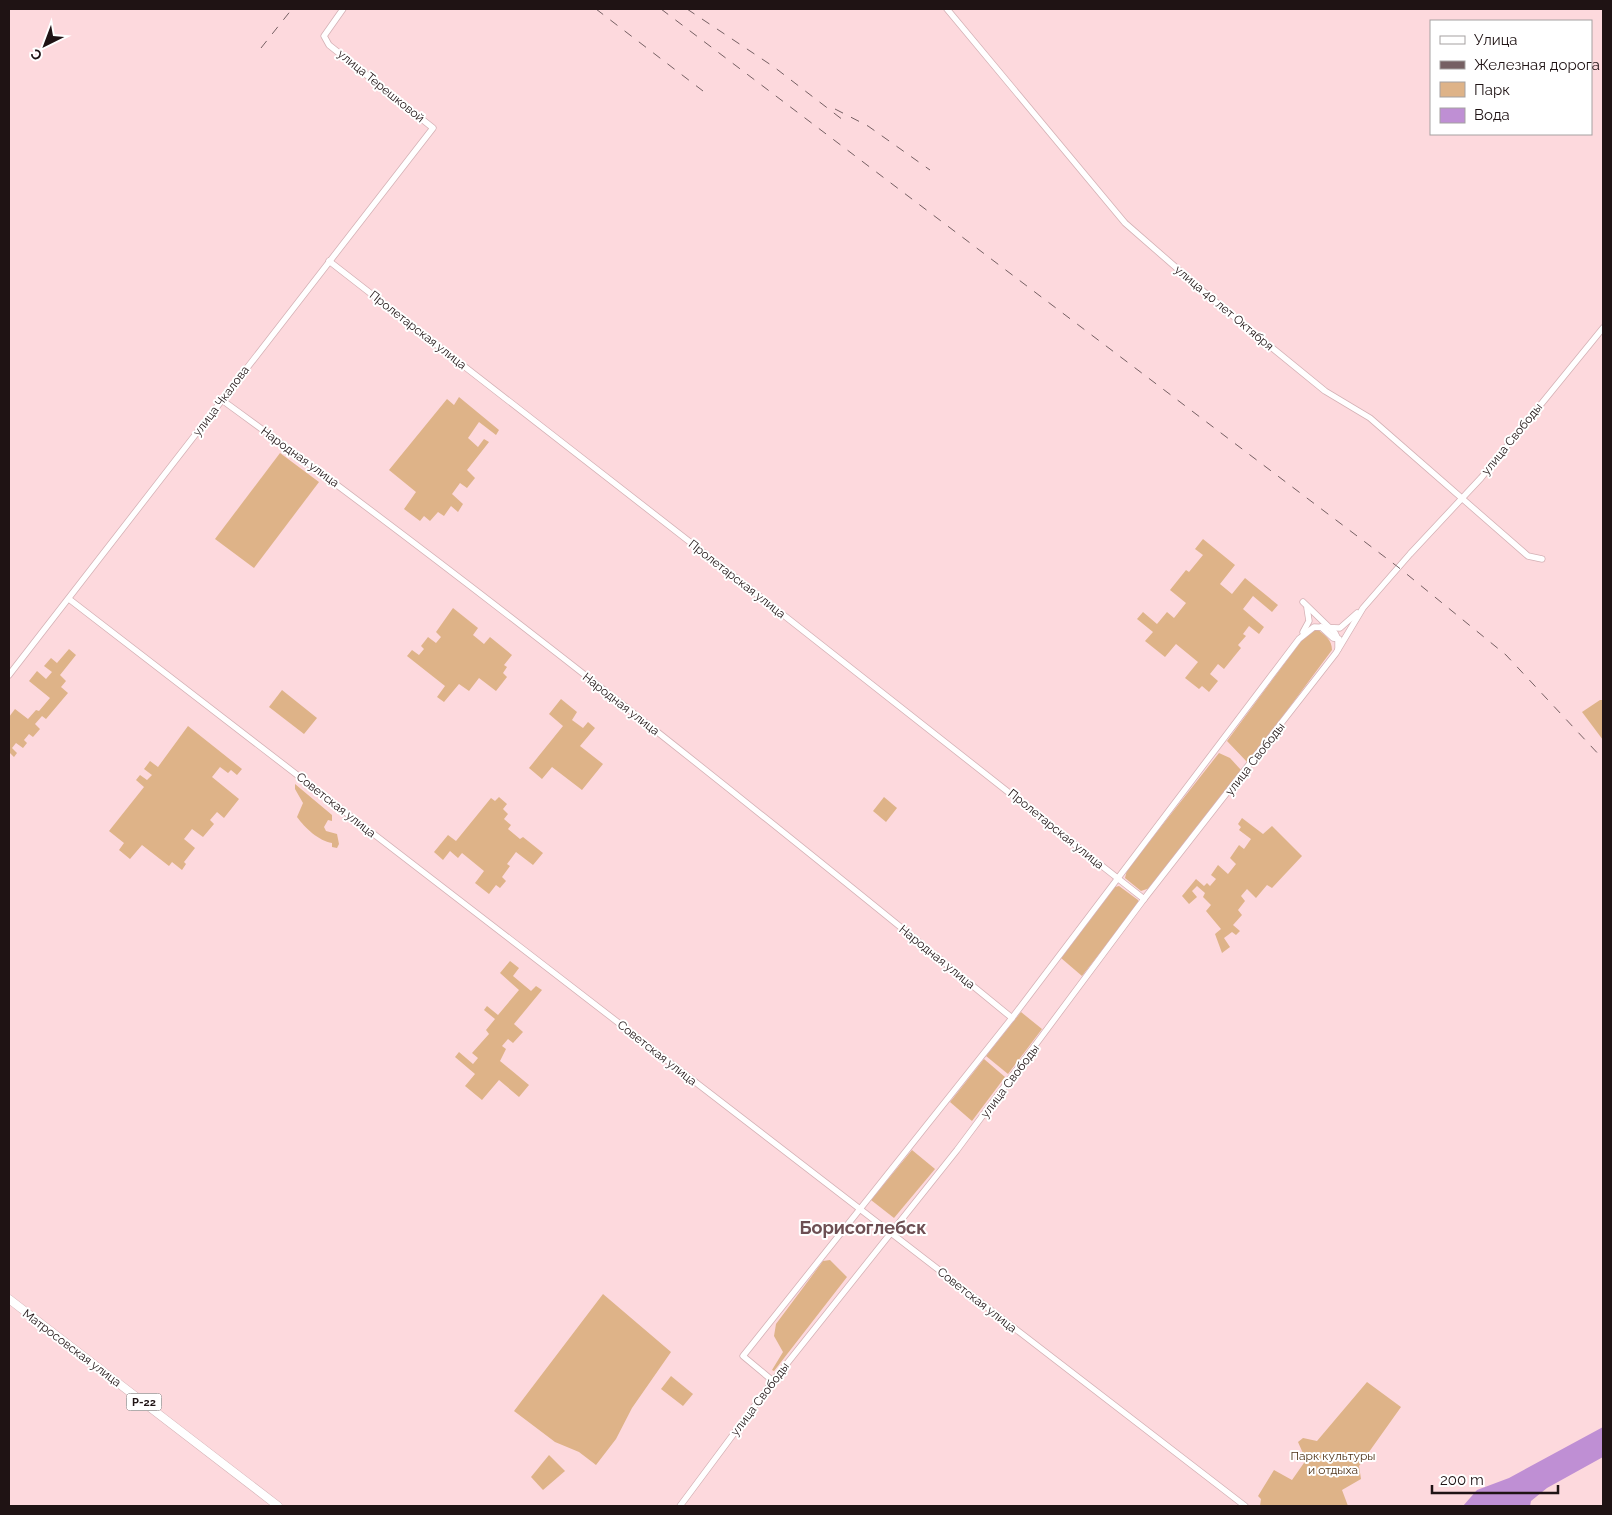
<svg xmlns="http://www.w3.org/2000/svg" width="1612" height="1515" font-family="Raleway,sans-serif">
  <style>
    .green { fill: #deb388 }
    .water { fill: #bf8fd4 }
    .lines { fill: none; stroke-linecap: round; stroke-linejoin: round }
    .secondary-casing { stroke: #d4b1b5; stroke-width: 7 }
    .highway-casing { stroke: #d4b1b5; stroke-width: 9 }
    .secondary { stroke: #fff; stroke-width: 5.5 }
    .highway { stroke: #fff; stroke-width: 8 }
    .rail { stroke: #766063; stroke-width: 1; stroke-dasharray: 9 9; stroke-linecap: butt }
    .labels { text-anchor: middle; stroke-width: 4; stroke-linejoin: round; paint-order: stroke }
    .shield { fill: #fff; stroke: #625a5a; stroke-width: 1 }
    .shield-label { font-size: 11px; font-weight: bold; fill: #1f1314 }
    .street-label { font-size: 12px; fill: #1f1314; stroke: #fff }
    .park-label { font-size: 12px; fill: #4d3216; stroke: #fff }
    .district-label { font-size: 18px; font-weight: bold; fill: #6d4f53; stroke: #fff }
  </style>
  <rect width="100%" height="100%" fill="#fdd9dd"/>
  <g class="green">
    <path d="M 459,397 L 499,430 L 496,435 L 479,422 L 468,438 L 478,447 L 484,439 L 489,442 L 467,470 L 475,478 L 467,488 L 460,483 L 452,494 L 463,504 L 458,512 L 451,506 L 444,516 L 438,512 L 430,521 L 424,516 L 420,521 L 404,509 L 416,492 L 389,470 L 447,399 L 454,405 Z"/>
    <path d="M 280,453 L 319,482 L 254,568 L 215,539 Z"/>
    <path d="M 1203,539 L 1235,565 L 1220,584 L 1232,594 L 1245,578 L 1278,605 L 1272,612 L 1253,596 L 1243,609 L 1264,627 L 1259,634 L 1249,626 L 1243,634 L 1246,636 L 1238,645 L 1241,648 L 1224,669 L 1218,664 L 1210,674 L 1218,681 L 1209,692 L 1202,686 L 1199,689 L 1185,678 L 1198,662 L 1176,644 L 1165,657 L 1145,641 L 1153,632 L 1137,619 L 1143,612 L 1157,624 L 1167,612 L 1174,618 L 1186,603 L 1170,590 L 1186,570 L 1189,572 L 1203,555 L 1195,549 Z"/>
    <path d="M 453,608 L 478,628 L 473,635 L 484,644 L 490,637 L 512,655 L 504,665 L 507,667 L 503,673 L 507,677 L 496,691 L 479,678 L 469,691 L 459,684 L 444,702 L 437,697 L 445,686 L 407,656 L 412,650 L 419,655 L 424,649 L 421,646 L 428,637 L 436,643 L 441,637 L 436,632 Z"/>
    <path d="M 1317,629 C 1325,635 1332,640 1332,650 L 1248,763 L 1227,741 L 1307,633 Z"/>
    <path d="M 69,649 L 76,655 L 60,675 L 66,681 L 61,687 L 68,693 L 46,719 L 42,716 L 35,724 L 40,729 L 33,737 L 29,734 L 24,740 L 27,743 L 23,748 L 16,743 L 12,748 L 17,753 L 14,757 L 9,752 L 9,717 L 15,709 L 28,719 L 36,710 L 39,711 L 50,698 L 29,681 L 37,671 L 46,679 L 52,672 L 44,666 L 51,658 L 57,663 Z"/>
    <path d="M 282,690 L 317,718 L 304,734 L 269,707 Z"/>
    <path d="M 561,699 L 577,712 L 572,720 L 583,728 L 588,722 L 595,728 L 580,746 L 603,764 L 582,790 L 552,767 L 542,779 L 529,768 L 563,726 L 549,714 Z"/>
    <path d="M 1600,700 L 1603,700 L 1603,740 L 1582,712 Z"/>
    <path d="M 188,726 L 242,769 L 237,775 L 231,770 L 228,773 L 220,767 L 212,777 L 239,799 L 224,818 L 217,812 L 210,820 L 214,824 L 203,837 L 192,829 L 184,839 L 195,848 L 184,862 L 186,864 L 182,870 L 172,862 L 169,866 L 142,845 L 130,859 L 119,850 L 124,843 L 109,831 L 144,787 L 136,780 L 140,775 L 147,780 L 152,775 L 144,769 L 150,761 L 158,767 Z"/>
    <path d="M 1219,753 L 1230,758 L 1241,770 L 1150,888 L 1141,891 L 1125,878 L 1127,870 Z"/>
    <path d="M 295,784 L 332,815 L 332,821 L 328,820 L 324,827 L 326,831 L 337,834 L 339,844 L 337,848 L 332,847 L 332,843 C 319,841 305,828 297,817 L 303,803 L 295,789 Z"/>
    <path d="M 499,797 L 507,804 L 503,809 L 508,814 L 504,819 L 511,825 L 508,829 L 520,839 L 523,837 L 543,853 L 533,865 L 516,852 L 507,864 L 510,866 L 502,877 L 506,881 L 500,888 L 496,885 L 489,894 L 475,883 L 484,871 L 462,853 L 458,858 L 450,851 L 443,860 L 434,852 L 448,835 L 456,841 L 491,798 L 495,801 Z"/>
    <path d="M 884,797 L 897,808 L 886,822 L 873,811 Z"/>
    <path d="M 1242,818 L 1263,834 L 1272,826 L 1302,856 L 1272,888 L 1267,885 L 1256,898 L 1247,889 L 1241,896 L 1245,901 L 1238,910 L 1242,915 L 1233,925 L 1240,931 L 1236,935 L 1232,932 L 1224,938 L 1230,947 L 1222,953 L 1215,934 L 1221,929 L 1206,911 L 1211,905 L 1203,897 L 1205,893 L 1197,886 L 1192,891 L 1197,897 L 1189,904 L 1182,896 L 1196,879 L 1204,886 L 1207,883 L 1210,886 L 1216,879 L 1211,875 L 1218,865 L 1228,874 L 1236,864 L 1230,858 L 1239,845 L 1244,849 L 1251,839 L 1239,830 L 1241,827 L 1238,824 Z"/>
    <path d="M 1119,886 L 1138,900 L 1138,904 L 1082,976 L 1061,958 L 1115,887 Z"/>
    <path d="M 510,961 L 519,968 L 513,976 L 531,991 L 536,986 L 542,990 L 514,1024 L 523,1032 L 513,1043 L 508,1039 L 502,1046 L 506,1049 L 500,1061 L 529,1085 L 519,1097 L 499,1080 L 482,1100 L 465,1086 L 475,1074 L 455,1057 L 459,1052 L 473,1064 L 478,1058 L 472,1053 L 489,1034 L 486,1030 L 495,1019 L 484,1010 L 487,1006 L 498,1015 L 519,990 L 500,973 Z"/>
    <path d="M 1021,1012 L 1042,1029 L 1008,1074 L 986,1056 Z"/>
    <path d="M 984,1059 L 1005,1077 L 972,1121 L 950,1102 Z"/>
    <path d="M 912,1150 L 935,1169 L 894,1218 L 871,1200 Z"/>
    <path d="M 830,1260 L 847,1277 L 774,1371 L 772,1370 L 783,1352 L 774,1336 L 776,1324 L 823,1261 Z"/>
    <path d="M 603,1294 L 671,1352 L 632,1408 L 616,1439 L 596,1465 L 579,1452 L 555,1442 L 514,1411 Z"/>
    <path d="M 671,1376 L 693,1394 L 683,1406 L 661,1389 Z"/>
    <path d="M 1367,1382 L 1401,1407 L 1359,1466 L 1361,1479 L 1342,1490 L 1348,1506 L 1260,1506 L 1261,1499 L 1258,1496 L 1274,1470 L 1292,1480 L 1306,1460 L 1298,1442 L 1303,1438 L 1317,1441 Z"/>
    <path d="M 549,1455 L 565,1471 L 543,1490 L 531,1477 Z"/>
  </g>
  <path class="water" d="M 1603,1427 L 1603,1457 L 1547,1488 L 1531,1501 L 1530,1506 L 1463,1506 L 1477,1490 L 1509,1478 Z"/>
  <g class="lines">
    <defs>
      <g id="secondary">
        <path d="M 947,9 L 1125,223 L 1211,298 L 1325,391 L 1370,418 L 1528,556 L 1542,559"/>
        <path d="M 329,261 L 767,602 L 1144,899"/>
        <path d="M 222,400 C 492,597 753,806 1012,1018"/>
        <path d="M 69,599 L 1245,1506"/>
        <path d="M 1303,602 L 1335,633 L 1338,639 L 1338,649"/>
        <path d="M 1321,627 L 1333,638 L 1339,639"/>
        <path d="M 1303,632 L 1309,621 L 1307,608"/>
        <path d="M 9,675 L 433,128 L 329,45 L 324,36 L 343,9"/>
        <path d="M 773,1381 L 743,1356 L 1012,1018 L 1299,639 L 1314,627 L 1340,628 L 1357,613"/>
        <path d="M 680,1506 L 773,1381 L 957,1150 L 1144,899 L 1336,653 L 1363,608 L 1410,554 L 1481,478 L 1603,328"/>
      </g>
      <path id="highway" d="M 9,1299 L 278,1506"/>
    </defs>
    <use href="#secondary" class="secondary-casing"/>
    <use href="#highway" class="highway-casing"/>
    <use href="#secondary" class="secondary"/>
    <use href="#highway" class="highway"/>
    <g class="rail">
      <path d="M 596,9 L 703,91"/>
      <path d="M 661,9 L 1398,567 L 1506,655 L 1603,759"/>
      <path d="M 687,9 L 774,67 L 843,120"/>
      <path d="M 261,48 L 292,9"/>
      <path d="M 835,109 L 868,126 L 930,170"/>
    </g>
  </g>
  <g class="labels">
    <rect class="shield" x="126.5" y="1393.5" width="35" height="17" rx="4"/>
    <g class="shield-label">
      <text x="144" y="1406">Р-22</text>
    </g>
    <g class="street-label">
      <text transform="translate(381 86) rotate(39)" y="4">улица Терешковой</text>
      <text transform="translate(1224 308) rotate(40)" y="4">улица 40 лет Октября</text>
      <text transform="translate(418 330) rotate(38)" y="4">Пролетарская улица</text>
      <text transform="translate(221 401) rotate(-53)" y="4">улица Чкалова</text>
      <text transform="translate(1512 439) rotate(-51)" y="4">улица Свободы</text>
      <text transform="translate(300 457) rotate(36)" y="4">Народная улица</text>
      <text transform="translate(737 579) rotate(38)" y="4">Пролетарская улица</text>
      <text transform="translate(621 704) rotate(38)" y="4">Народная улица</text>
      <text transform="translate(1255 759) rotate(-52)" y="4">улица Свободы</text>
      <text transform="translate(336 805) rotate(38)" y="4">Советская улица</text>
      <text transform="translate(1056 829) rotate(39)" y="4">Пролетарская улица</text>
      <text transform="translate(937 957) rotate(39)" y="4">Народная улица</text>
      <text transform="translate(657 1053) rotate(38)" y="4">Советская улица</text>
      <text transform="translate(1010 1081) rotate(-53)" y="4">улица Свободы</text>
      <text transform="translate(977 1300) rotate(38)" y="4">Советская улица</text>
      <text transform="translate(72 1348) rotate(37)" y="4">Матросовская улица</text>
      <text transform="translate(760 1399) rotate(-53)" y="4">улица Свободы</text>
    </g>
    <g class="park-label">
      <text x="1333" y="1460">Парк культуры<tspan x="1333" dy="14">и отдыха</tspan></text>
    </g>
    <g class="district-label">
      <text x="863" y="1234">Борисоглебск</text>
    </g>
  </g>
  <rect width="1612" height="1515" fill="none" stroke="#1f1314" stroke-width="20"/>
  <rect x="1430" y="20" width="162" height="115" fill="#ffffff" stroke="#a5a1a1"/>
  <rect x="1440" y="36" width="25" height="8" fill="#ffffff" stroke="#a5a1a1"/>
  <text x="1474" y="45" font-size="15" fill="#1f1314">Улица</text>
  <rect x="1440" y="61" width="25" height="8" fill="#766063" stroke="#a5a1a1"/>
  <text x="1474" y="70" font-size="15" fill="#1f1314">Железная дорога</text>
  <rect x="1440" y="82" width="25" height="15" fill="#deb388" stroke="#a5a1a1"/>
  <text x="1474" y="95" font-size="15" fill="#1f1314">Парк</text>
  <rect x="1440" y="108" width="25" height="15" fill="#bf8fd4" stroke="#a5a1a1"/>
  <text x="1474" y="120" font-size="15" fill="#1f1314">Вода</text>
  <g transform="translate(45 45) rotate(222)" stroke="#ffffff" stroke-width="4" paint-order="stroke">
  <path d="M0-4L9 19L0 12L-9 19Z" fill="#1f1314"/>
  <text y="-8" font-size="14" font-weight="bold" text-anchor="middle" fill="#1f1314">С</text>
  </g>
  <path d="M1432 1485v8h126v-8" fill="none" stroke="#1f1314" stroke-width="2.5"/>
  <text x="1440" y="1485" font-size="15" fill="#1f1314" stroke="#ffffff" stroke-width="4" paint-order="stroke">200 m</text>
</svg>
